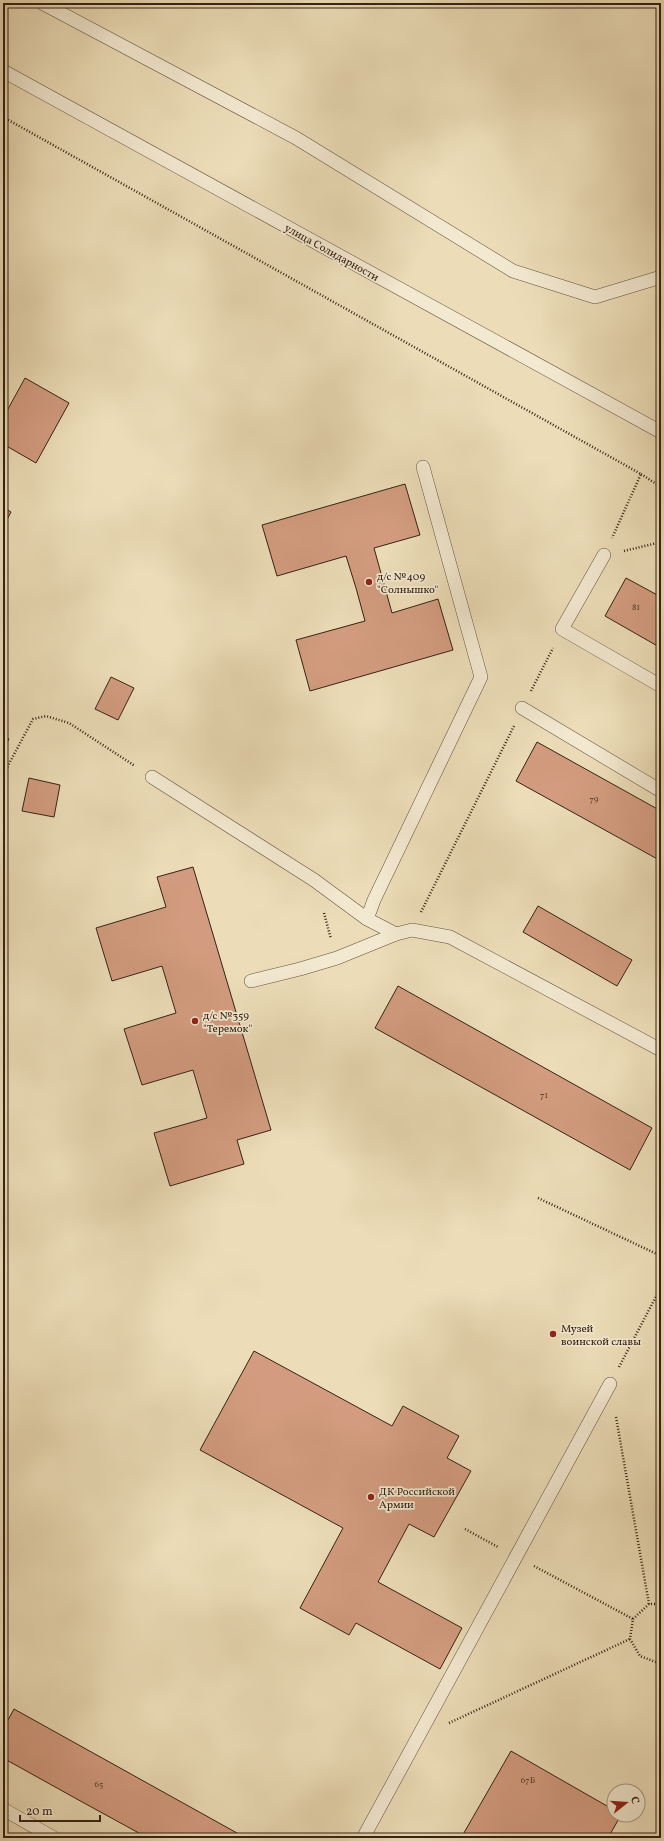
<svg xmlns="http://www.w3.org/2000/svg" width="664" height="1841" font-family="Vollkorn,serif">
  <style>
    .building { fill: #d39c80; stroke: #352113 }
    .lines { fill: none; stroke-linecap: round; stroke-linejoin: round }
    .service-casing { stroke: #63503c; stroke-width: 14 }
    .path { stroke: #352113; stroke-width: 2.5; stroke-dasharray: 1 2; stroke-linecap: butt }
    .service { stroke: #f3e9d1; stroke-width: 13 }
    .poi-dot { fill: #8f2418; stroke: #f3e9d1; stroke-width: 1.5 }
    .labels { text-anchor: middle; stroke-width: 3.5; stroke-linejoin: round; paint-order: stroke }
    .number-label { font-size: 9px; fill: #5c402e }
    .street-label { font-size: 11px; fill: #352113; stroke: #f3e9d1 }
    .poi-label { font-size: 11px; fill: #352113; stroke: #f3e9d1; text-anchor: start }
  </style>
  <rect width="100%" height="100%" fill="#ecddb8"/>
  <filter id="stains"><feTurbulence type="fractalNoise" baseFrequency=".005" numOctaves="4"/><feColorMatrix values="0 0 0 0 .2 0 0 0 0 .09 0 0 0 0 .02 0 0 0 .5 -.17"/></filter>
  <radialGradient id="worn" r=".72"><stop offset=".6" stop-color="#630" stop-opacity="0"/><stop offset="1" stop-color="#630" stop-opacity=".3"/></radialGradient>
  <g class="building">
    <path d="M 25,378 L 69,403 L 36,463 L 3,444 L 3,418 Z"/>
    <path d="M 405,484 L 420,535 L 374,548 L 392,613 L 438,599 L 453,650 L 310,691 L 296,640 L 365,621 L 356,588 L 346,556 L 277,576 L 262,525 Z"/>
    <path d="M 3,507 L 11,512 L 3,527 Z"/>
    <path d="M 626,578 L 661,597 L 661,648 L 605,616 Z"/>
    <path d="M 111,677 L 134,688 L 118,720 L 95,709 Z"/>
    <path d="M 3,735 L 9,739 L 3,750 Z"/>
    <path d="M 537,742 L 661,811 L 661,861 L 516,781 Z"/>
    <path d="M 29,778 L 60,785 L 54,817 L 22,811 Z"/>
    <path d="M 193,867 L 271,1130 L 237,1140 L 244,1164 L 170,1186 L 154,1133 L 207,1118 L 193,1070 L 142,1085 L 124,1029 L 176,1013 L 162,966 L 112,981 L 96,928 L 166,907 L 157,877 Z"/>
    <path d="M 538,906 L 632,960 L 617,986 L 523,932 Z"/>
    <path d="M 398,986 L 652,1128 L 630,1170 L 375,1028 Z"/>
    <path d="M 254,1351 L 392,1426 L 403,1406 L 459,1436 L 447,1458 L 471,1471 L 434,1537 L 409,1524 L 378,1582 L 462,1628 L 440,1669 L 356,1623 L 349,1635 L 300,1608 L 343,1528 L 200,1450 Z"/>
    <path d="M 14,1709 L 246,1838 L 148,1838 L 84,1803 L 3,1758 L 3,1729 Z"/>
    <path d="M 511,1751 L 614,1810 L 614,1815 L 621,1815 L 608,1838 L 461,1838 Z"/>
  </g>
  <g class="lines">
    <defs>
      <g id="service">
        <path d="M 42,3 L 296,138 L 513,271 L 595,297 L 661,277"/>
        <path d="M 3,71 L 661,432"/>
        <path d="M 604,555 L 562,629 L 661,686"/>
        <path d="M 522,708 L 661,791"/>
        <path d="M 152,777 L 314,880 L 367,919 L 396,934"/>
        <path d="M 367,919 L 374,900 L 481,677 L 423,467"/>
        <path d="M 251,981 L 300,969 L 337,958 L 396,934 L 412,930 L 450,937 L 661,1050"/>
        <path d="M 3,1809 L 54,1838"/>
        <path d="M 363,1838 L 610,1384"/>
      </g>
    </defs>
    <use href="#service" class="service-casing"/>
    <g class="path">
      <path d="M 3,117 L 641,474 L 612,538"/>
      <path d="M 641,474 L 661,487"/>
      <path d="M 624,551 L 661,542"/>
      <path d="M 531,691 L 553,648"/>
      <path d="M 3,775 L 33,719 L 46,716 L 69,723 L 135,766"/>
      <path d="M 421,912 L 514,726"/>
      <path d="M 324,913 L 331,939"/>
      <path d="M 538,1198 L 661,1256"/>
      <path d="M 619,1367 L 661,1287"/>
      <path d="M 616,1417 L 649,1604"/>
      <path d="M 465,1529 L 498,1547"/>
      <path d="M 534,1566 L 633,1619"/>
      <path d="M 661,1604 L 649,1604 L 633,1619 L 630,1639 L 640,1656 L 658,1663 L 661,1663"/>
      <path d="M 449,1723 L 630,1639"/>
    </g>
    <use href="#service" class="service"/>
  </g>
  <g class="poi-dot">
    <circle cx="369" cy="582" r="4"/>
    <circle cx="195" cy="1021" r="4"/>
    <circle cx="553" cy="1334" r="4"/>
    <circle cx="371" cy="1497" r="4"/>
  </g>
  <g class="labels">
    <g class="number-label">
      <text x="636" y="610">81</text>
      <text x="594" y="802">79</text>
      <text x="544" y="1098">71</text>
      <text x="528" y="1783">67Б</text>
      <text x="99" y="1787">65</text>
    </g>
    <g class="street-label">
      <text transform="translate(332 252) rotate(29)" y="4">улица Солидарности</text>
    </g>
    <g class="poi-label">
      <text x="377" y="580">д/с №409<tspan x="377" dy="13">"Солнышко"</tspan></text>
      <text x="203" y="1019">д/с №359<tspan x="203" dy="13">"Теремок"</tspan></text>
      <text x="561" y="1332">Музей<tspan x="561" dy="13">воинской славы</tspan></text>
      <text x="379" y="1495">ДК Российской<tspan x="379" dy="13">Армии</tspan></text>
    </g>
  </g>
  <rect width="664" height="1841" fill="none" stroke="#ecddb8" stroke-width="16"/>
  <rect x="4" y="4" width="656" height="1833" fill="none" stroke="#352113" stroke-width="2"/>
  <rect x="8" y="8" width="648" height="1825" fill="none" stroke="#352113"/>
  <g transform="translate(626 1803) rotate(73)"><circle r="19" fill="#f3e9d1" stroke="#a79985"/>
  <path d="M0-3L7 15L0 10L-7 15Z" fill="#8f2418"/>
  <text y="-6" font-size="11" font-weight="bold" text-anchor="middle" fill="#352113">С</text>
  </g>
  <path d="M20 1815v6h80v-6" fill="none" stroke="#352113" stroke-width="2"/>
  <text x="26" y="1815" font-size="12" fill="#352113" stroke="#f3e9d1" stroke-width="3" paint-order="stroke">20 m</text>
  <rect width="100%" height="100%" filter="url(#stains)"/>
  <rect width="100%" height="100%" fill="url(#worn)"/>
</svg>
